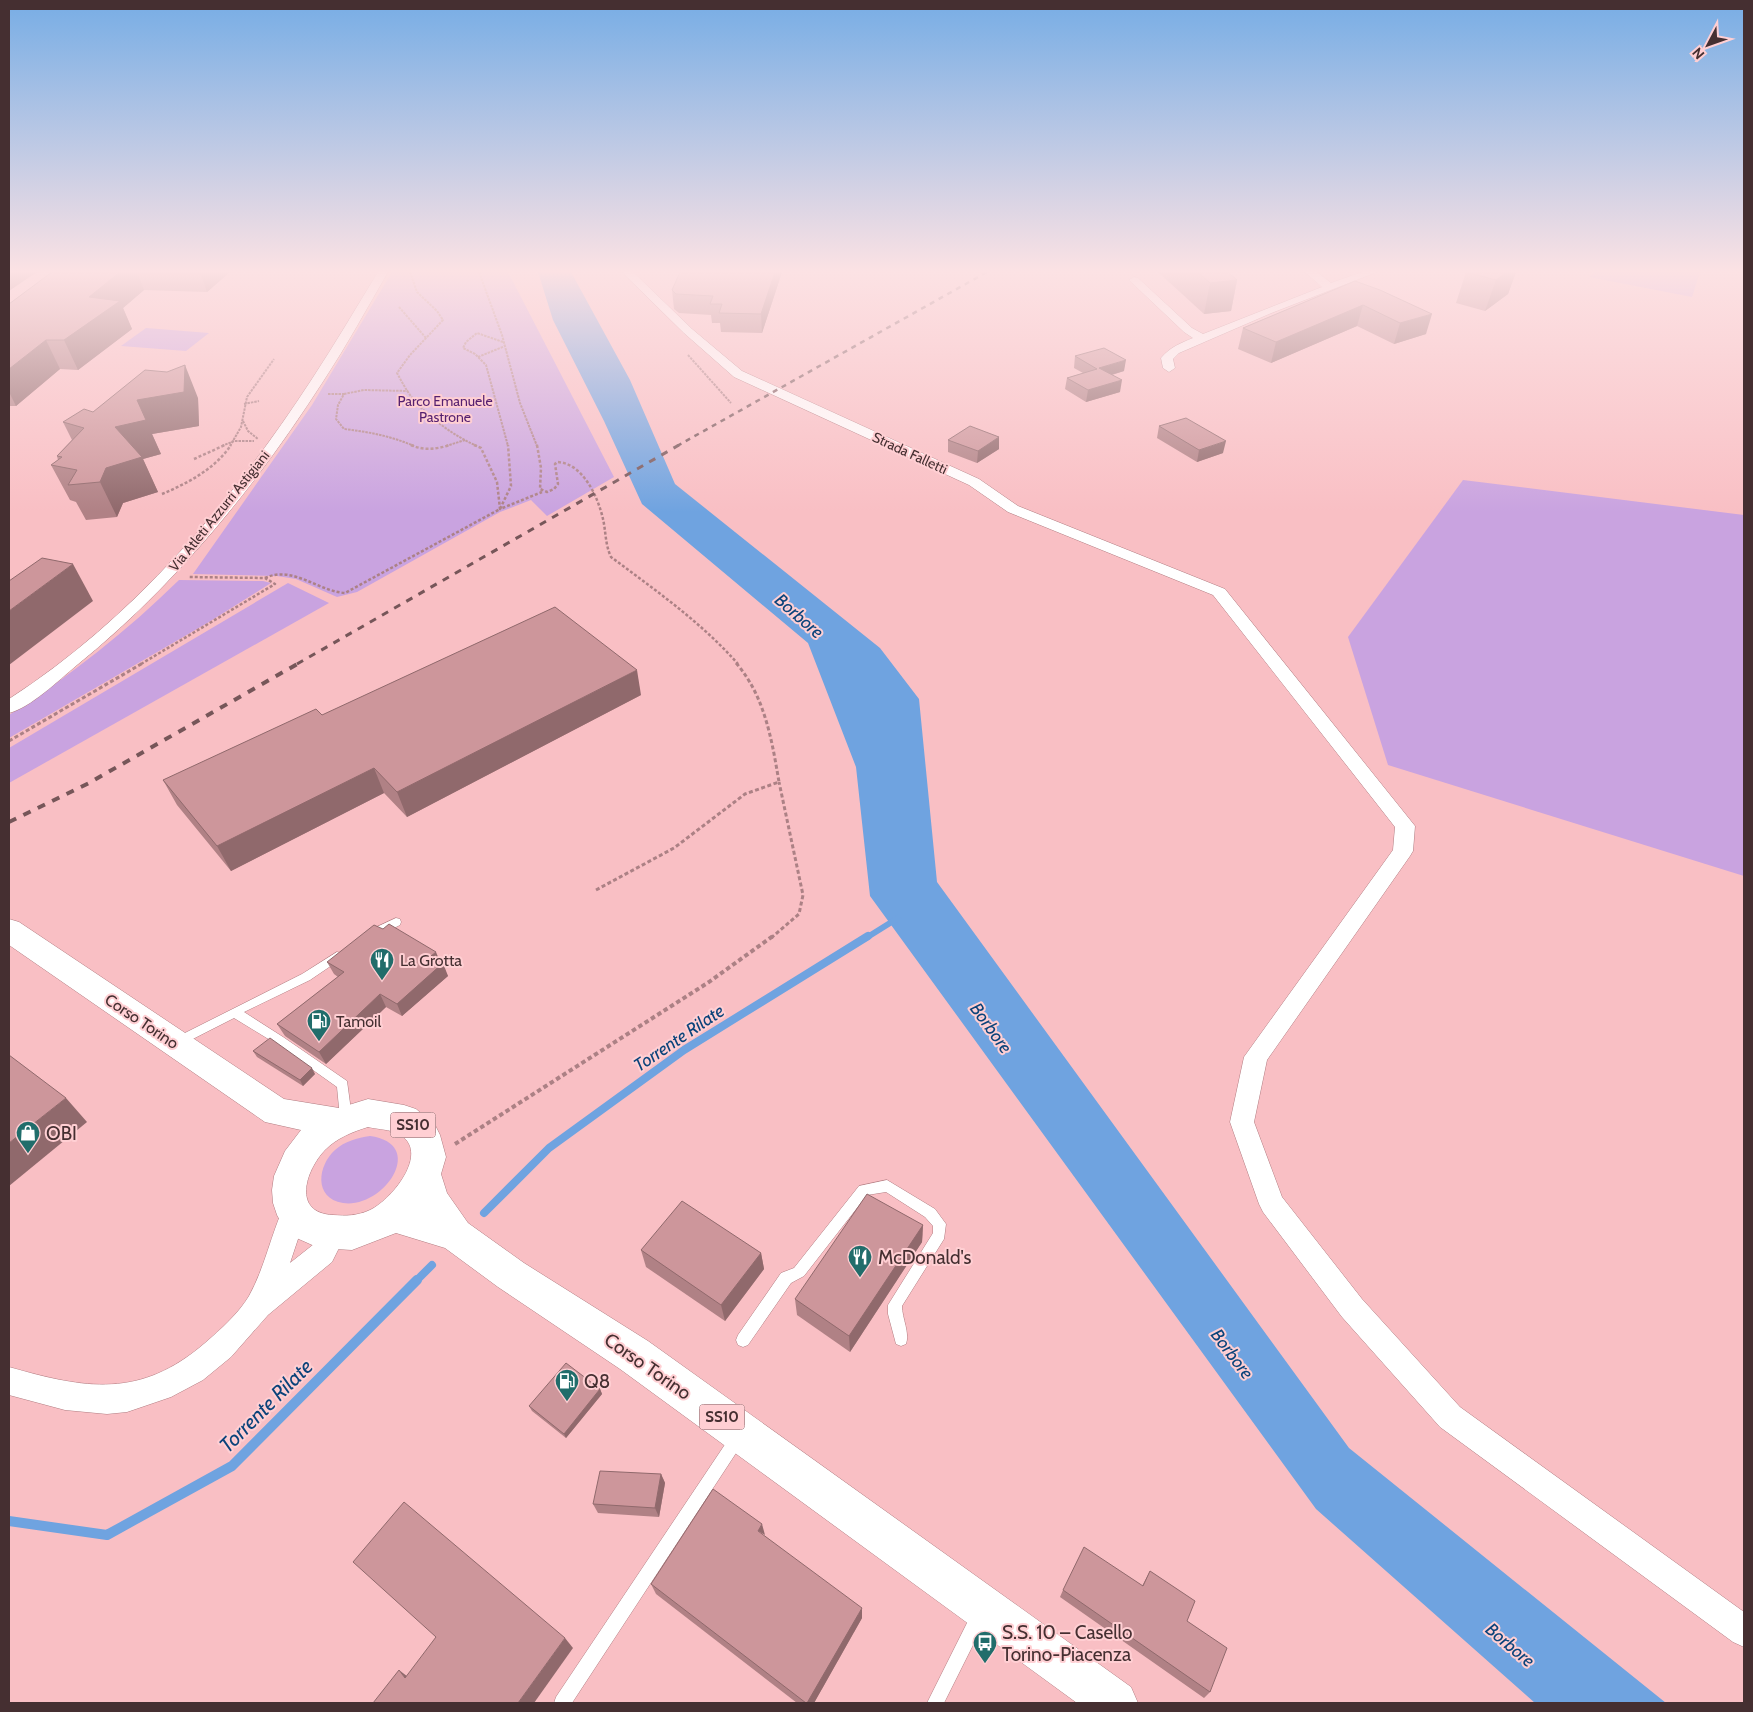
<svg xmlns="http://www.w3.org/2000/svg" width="1753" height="1712" font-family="Cabin,sans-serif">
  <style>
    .green { fill: #c9a3e0 }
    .water { fill: #6fa3e0 }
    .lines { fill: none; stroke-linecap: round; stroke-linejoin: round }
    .stream-far2 { stroke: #6fa3e0; stroke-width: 6 }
    .stream-far1 { stroke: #6fa3e0; stroke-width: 8 }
    .stream { stroke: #6fa3e0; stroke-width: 10 }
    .service-casing { stroke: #b17c81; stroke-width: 1 }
    .minor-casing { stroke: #b17c81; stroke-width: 1 }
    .primary-casing { stroke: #b17c81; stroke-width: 1 }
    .path-far3 { stroke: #ac8185; stroke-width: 2; stroke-dasharray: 2.5 1; stroke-linecap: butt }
    .path-far2 { stroke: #ac8185; stroke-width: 2.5; stroke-dasharray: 3 2; stroke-linecap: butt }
    .path-far1 { stroke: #ac8185; stroke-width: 3; stroke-dasharray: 4 2.5; stroke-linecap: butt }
    .path { stroke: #ac8185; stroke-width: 4; stroke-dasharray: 4.5 3; stroke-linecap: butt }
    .service { fill: #fff; fill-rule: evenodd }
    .minor { fill: #fff; fill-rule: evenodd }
    .primary { fill: #fff; fill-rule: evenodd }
    .rail-far2 { stroke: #765659; stroke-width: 2.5; stroke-dasharray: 5 5; stroke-linecap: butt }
    .rail-far1 { stroke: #765659; stroke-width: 3; stroke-dasharray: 7 7; stroke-linecap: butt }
    .rail { stroke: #765659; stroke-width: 4; stroke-dasharray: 8 8; stroke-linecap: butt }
    .wall { fill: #b08185 }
    .shaded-wall { fill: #90696c }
    .building { fill: #cd969b; stroke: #90696c }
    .labels { text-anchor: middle; stroke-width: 4; stroke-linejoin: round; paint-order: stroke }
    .far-park-label { font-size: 14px; fill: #551f6f; stroke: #ffcfd3 }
    .far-street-label { font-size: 14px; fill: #452f31; stroke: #ffcfd3 }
    .shield { fill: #ffcfd3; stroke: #7d5f62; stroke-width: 1 }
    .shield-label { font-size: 15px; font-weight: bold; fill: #452f31 }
    .poi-label { font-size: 16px; fill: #452f31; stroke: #ffcfd3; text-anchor: start }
    .street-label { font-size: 16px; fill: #452f31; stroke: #ffcfd3 }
    .water-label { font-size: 18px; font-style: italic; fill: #0b437a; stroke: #ffcfd3 }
    .near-poi-label { font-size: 19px; fill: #452f31; stroke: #ffcfd3; text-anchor: start }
    .near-street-label { font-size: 19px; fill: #452f31; stroke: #ffcfd3 }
    .near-water-label { font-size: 21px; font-style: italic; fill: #0b437a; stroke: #ffcfd3 }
  </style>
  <rect width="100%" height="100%" fill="#f9bfc4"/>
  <g class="green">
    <path d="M 392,272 L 508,272 L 614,477 L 547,516 L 531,500 L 500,512 L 357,592 L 337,597 L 296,579 L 277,576 L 193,574 L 312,405 Z"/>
    <path d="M 1595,272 L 1700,272 L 1692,297 L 1589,277 Z"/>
    <path d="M 146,328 L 209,333 L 186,351 L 121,346 Z"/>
    <path d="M 1463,480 L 1744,515 L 1744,876 L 1388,765 L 1348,637 Z"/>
    <path d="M 179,580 L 263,581 L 271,583 L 209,622 L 9,738 L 9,715 C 70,676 127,631 179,580 Z"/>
    <path d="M 288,583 L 329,603 L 9,783 L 9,748 Z"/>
    <path d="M 370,1136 C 428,1144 384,1209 343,1203 C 313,1198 318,1165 335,1150 C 345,1141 357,1138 370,1136 Z"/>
  </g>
  <path class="water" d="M 538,272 L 571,272 L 630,380 L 675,484 L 880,648 L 919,699 L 937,882 L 1349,1448 L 1666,1703 L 1535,1703 L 1316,1509 L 870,896 L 856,767 L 808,643 L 642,504 L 604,421 L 553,320 Z"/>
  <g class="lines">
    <path class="stream-far2" d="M 866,938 L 898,918"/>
    <g class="stream-far1">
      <path d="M 484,1213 L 549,1148 L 684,1050 L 868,936"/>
      <path d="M 416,1281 L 432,1265"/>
    </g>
    <path class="stream" d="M 9,1521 L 107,1535 L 232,1466 L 417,1280"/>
    <defs>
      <g id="service">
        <path d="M 396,918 L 400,919 L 401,922 L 400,925 L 374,938 L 366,938 L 365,935 L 366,932 Z"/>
        <path d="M 337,952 L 341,953 L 342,956 L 341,959 L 310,980 L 244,1012 L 283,1037 L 347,1081 L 352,1118 L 350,1122 L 346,1123 L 342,1122 L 340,1118 L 337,1087 L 275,1043 L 234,1018 L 183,1044 L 179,1046 L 175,1044 L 173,1041 L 175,1038 L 302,974 Z"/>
        <path d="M 887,1180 L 935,1209 L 946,1224 L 944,1239 L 902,1306 C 902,1318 910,1333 906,1344 L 901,1346 L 896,1344 L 888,1314 L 888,1305 L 933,1233 L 933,1226 L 925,1217 L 886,1192 L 867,1195 L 804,1276 L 791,1283 L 748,1345 L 743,1347 L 738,1345 L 736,1340 L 738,1335 L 781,1273 L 794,1268 L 859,1186 Z"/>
        <path d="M 737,1432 L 742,1434 L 744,1439 L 742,1444 L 572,1703 L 554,1703 L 556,1697 L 732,1434 Z"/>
        <path d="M 980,1607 L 986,1609 L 988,1615 L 944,1703 L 927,1703 L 974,1609 Z"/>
      </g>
      <g id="minor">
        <path d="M 378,272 L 388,272 C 367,308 347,345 324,380 C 256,486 176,585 77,665 C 59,680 30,708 9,713 L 9,699 C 133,619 232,502 312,379 C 335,344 356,308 378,272 Z"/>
        <path d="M 622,272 L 633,272 L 692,329 L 742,371 L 979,479 L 1018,506 L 1225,589 L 1415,826 L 1413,851 L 1410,856 L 1267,1060 L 1254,1122 L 1282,1197 L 1362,1299 L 1460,1407 L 1744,1612 L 1744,1647 L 1733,1642 L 1440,1427 L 1342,1317 L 1263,1212 L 1259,1204 L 1230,1122 L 1244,1057 L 1393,850 L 1395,827 L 1213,595 L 1008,512 L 969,485 L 734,377 L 684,333 Z"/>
        <path d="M 1305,272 L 1317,272 L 1331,283 L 1362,272 L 1377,272 L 1269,314 L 1179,353 L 1173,359 L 1175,368 L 1169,372 L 1163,368 L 1161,358 C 1170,347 1181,343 1193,338 L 1184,332 L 1129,280 L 1134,277 L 1138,278 L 1192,328 L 1203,334 L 1322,287 Z"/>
        <path d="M 294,1200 L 303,1204 L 307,1212 L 290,1263 L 314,1244 L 324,1225 L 333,1222 L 342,1225 L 346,1234 L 332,1262 L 268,1315 L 231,1357 L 203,1380 L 171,1397 L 127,1412 L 107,1414 L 65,1410 L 9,1395 L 9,1367 C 86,1389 140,1399 205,1343 C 220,1330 239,1313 249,1296 C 265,1267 271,1234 285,1204 Z"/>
      </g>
      <path id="primary" d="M 9,919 L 19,922 L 284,1099 L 339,1108 L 368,1099 L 404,1105 L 416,1109 L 435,1125 L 440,1135 L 446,1157 L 441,1174 L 447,1193 L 468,1223 L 524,1263 L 648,1341 L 1131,1687 L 1138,1703 L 1077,1703 L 620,1369 L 498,1287 L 445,1248 L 396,1233 L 352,1250 L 319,1248 L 292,1236 L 283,1226 L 277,1215 L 273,1203 L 272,1190 L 274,1176 L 285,1151 L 301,1130 L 265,1122 L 9,945 ZM 368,1127 C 376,1129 386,1129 394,1132 C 435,1147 393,1199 370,1210 C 357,1216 346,1216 333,1215 C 292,1213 305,1171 325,1150 C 337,1138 352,1132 368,1127 Z"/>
    </defs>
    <use href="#service" class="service-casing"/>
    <use href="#minor" class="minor-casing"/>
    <use href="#primary" class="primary-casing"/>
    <g class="path-far3">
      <path d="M 410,272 L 417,292 L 437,311 L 443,320 L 410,355 L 397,373 C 402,382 407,392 414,400 C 431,419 454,436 477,446"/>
      <path d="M 479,272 L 502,335 L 520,403 L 537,446"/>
      <path d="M 399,307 L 426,338"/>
      <path d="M 503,342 L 477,333 L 466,342 L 463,348 L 475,354 L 486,365 L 508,446"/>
      <path d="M 688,355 L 731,403"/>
      <path d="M 478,357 L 505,346"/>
      <path d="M 328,394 L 344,394 L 338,405 L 336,419 L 344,429 C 369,432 391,436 414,446"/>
      <path d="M 344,394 L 364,390 L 408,391"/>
      <path d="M 244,404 L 259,401"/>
      <path d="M 243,421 L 248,431 L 258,439"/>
      <path d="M 222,446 L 234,441 L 254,441"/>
      <path d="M 230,446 L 241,427 L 247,397 L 274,359"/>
      <path d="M 446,446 L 465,440"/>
    </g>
    <g class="path-far2">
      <path d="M 411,445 C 424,451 437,449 450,445"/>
      <path d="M 474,445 L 481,448 L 497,482 L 500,509 L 542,492"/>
      <path d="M 537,445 L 541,468 L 540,489 L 547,492 L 554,489 L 558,484 L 555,464 L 557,462 C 583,463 598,497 603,519 C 606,532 605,544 611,557 C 655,590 701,622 738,664"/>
      <path d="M 194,459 L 225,445"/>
      <path d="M 162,494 C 188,483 215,469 231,445"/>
      <path d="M 265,578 C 293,565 317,591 345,593 L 500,509 L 511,486 L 508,445"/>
      <path d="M 141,664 L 275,584 L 265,578 L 189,577"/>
    </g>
    <g class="path-far1">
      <path d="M 9,741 L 143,663"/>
      <path d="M 596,890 L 674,848 L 745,794 L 779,782 C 772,741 765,696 736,663"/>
      <path d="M 771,938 L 799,914 L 803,895 L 779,782"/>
    </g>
    <path class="path" d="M 455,1144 L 709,982 L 773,936"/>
    <use href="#service" class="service"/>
    <use href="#minor" class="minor"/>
    <use href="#primary" class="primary"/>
    <path class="rail-far2" d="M 677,446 L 987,272"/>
    <path class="rail-far1" d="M 297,664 L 679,445"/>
    <path class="rail" d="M 9,822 L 89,783 L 299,663"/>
  </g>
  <g class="wall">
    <path d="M 52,272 L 230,272 L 207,292 L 144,290 L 123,308 L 132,329 L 78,370 L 60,369 L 16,406 L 9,406 L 9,304 Z"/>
    <path d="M 782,272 L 762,333 L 721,332 L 720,323 L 712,323 L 711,315 L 679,313 L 674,309 L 672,290 Z"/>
    <path d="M 1158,272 L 1228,272 L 1237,280 L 1231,311 L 1204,314 Z"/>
    <path d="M 1466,272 L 1516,272 L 1508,294 L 1485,311 L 1456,303 Z"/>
    <path d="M 1355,281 L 1426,334 L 1394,344 L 1357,326 L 1271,363 L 1238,349 L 1243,328 Z"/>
    <path d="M 1075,356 L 1124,371 L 1112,375 L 1120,392 L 1086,402 L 1065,389 L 1067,378 L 1083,373 L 1074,368 Z"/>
    <path d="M 198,398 L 199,426 L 152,434 L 161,454 L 143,459 L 158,492 L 123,503 L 117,517 L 86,520 L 76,502 L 70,500 L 51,465 L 58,460 L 57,456 L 72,440 L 63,422 Z"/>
    <path d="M 1159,426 L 1223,453 L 1197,462 L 1157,438 Z"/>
    <path d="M 948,440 L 999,449 L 977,463 L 948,452 Z"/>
    <path d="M 641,695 L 407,817 L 384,793 L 231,871 L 177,805 L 163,780 L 322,715 Z"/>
    <path d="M 327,962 L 440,962 L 448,976 L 402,1016 L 386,1007 L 326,1064 L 285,1036 L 277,1024 L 338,977 L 334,974 Z"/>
    <path d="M 253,1051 L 315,1074 L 303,1086 L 257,1057 Z"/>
    <path d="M 923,1225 L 922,1242 L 850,1352 L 797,1315 L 795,1299 Z"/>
    <path d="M 641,1250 L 761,1253 L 764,1269 L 725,1321 L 646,1267 Z"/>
    <path d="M 600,1389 L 602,1394 L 566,1438 L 532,1411 L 529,1406 Z"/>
    <path d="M 661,1474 L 665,1483 L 659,1517 L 598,1513 L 593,1504 Z"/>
    <path d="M 765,1536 L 862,1618 L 814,1703 L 797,1703 L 656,1594 L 651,1584 Z"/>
    <path d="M 1150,1571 L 1187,1621 L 1210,1692 L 1204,1698 L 1060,1597 L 1063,1590 L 1142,1586 Z"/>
  </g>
  <g class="shaded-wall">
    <path d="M 9,272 L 37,272 L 9,291 Z"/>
    <path d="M 120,272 L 137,272 L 144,290 L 123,308 L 132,329 L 78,370 L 64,340 L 89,297 Z"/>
    <path d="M 200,272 L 230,272 L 207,292 Z"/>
    <path d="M 775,272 L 782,272 L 762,333 L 761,314 Z"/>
    <path d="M 1507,272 L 1516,272 L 1508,294 L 1485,311 L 1496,280 Z"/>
    <path d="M 1237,280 L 1231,311 L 1204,314 L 1210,283 Z"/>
    <path d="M 1363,305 L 1357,326 L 1271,363 L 1276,342 Z"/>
    <path d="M 1432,314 L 1426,334 L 1394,344 L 1400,323 Z"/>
    <path d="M 46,340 L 60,369 L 16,406 L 9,392 L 9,369 Z"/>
    <path d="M 1126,360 L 1124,371 L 1097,379 L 1099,368 Z"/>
    <path d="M 185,365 L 198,398 L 199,426 L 152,434 L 161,454 L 143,459 L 158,492 L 123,503 L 117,517 L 100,482 L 115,427 L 137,400 Z"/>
    <path d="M 1122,380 L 1120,392 L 1086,402 L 1088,390 Z"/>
    <path d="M 999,437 L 999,449 L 977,463 L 978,451 Z"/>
    <path d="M 1226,441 L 1223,453 L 1197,462 L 1199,450 Z"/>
    <path d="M 73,564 L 93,601 L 9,665 L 9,611 Z"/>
    <path d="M 637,670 L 641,695 L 407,817 L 397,792 Z"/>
    <path d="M 374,768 L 384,793 L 231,871 L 217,846 Z"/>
    <path d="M 436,952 L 441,964 L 443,963 L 448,976 L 402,1016 L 397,1004 L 431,956 Z"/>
    <path d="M 380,994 L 386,1007 L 326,1064 L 319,1052 Z"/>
    <path d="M 312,1068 L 315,1074 L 303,1086 L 300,1080 Z"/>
    <path d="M 66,1098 L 87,1122 L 9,1186 L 9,1143 Z"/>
    <path d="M 923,1225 L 922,1242 L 850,1352 L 849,1336 Z"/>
    <path d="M 761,1253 L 764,1269 L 725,1321 L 721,1305 Z"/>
    <path d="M 600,1389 L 602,1394 L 566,1438 L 564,1434 Z"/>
    <path d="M 661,1474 L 665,1483 L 659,1517 L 655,1508 Z"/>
    <path d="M 762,1524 L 765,1535 L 758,1531 Z"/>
    <path d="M 862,1608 L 862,1618 L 814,1703 L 807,1703 Z"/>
    <path d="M 565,1638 L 573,1648 L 534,1703 L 518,1703 Z"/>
    <path d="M 399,1670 L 412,1680 L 405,1678 Z"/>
  </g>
  <g class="building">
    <path d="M 52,272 L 120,272 L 89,297 L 120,301 L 64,340 L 46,340 L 9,369 L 9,304 Z"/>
    <path d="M 680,272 L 775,272 L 761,314 L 719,313 L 722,304 L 710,304 L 713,296 L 676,294 L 672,290 Z"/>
    <path d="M 1198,272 L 1228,272 L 1237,280 L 1210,283 Z"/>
    <path d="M 1466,272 L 1507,272 L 1496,280 Z"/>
    <path d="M 1355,281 L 1380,290 L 1432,314 L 1400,323 L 1363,305 L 1276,342 L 1243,328 Z"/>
    <path d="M 1104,348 L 1126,360 L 1099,368 L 1122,380 L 1088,390 L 1067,378 L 1097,369 L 1075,356 Z"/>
    <path d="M 185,365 L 184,392 L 137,400 L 146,420 L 115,427 L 142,457 L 106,468 L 100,482 L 68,485 L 77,470 L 51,465 L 62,457 L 57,456 L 84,428 L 63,422 L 84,409 L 93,412 L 145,370 L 167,372 Z"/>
    <path d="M 1186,418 L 1226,441 L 1199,450 L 1159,426 Z"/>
    <path d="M 970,426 L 999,437 L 978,451 L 948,440 Z"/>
    <path d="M 42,558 L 73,564 L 9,611 L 9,581 Z"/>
    <path d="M 555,607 L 637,670 L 397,792 L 374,768 L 217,846 L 163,780 L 316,709 L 322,715 Z"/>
    <path d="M 389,924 L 436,952 L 431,956 L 443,963 L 397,1004 L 380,994 L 319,1052 L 277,1024 L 344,972 L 327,962 L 374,925 L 383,929 Z"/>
    <path d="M 270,1038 L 312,1068 L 300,1080 L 253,1051 Z"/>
    <path d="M 9,1055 L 66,1098 L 9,1143 Z"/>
    <path d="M 867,1194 L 923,1225 L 849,1336 L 795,1299 Z"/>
    <path d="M 682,1201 L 761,1253 L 721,1305 L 641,1250 Z"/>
    <path d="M 566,1363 L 600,1389 L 564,1434 L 529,1406 Z"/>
    <path d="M 600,1471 L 661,1474 L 655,1508 L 593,1504 Z"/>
    <path d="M 713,1489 L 762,1524 L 758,1531 L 862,1608 L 807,1703 L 806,1703 L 651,1584 Z"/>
    <path d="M 404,1502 L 565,1638 L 518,1703 L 373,1703 L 399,1670 L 405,1678 L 436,1637 L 353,1562 Z"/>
    <path d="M 1084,1547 L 1143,1586 L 1150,1571 L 1195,1601 L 1187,1621 L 1227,1648 L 1210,1692 L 1063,1590 Z"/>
  </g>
  <linearGradient id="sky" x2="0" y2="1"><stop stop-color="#77ade5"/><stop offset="0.53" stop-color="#fce2e4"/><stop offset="1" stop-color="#fce2e4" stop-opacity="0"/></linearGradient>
  <rect width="1753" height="512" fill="url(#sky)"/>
  <defs>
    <symbol id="restaurant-pin" viewBox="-11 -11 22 30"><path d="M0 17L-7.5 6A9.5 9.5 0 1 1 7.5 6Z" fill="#216d6b" stroke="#ffcfd3"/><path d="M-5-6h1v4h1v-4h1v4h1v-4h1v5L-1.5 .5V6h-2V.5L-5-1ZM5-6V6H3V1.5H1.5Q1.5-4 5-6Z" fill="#fff"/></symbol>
    <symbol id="fuel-pin" viewBox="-11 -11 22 30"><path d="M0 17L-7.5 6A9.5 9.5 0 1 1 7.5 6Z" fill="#216d6b" stroke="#ffcfd3"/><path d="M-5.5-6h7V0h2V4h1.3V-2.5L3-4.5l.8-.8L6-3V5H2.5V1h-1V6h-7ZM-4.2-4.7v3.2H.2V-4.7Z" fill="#fff"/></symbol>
    <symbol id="shop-pin" viewBox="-11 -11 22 30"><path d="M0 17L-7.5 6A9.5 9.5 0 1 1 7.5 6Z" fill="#216d6b" stroke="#ffcfd3"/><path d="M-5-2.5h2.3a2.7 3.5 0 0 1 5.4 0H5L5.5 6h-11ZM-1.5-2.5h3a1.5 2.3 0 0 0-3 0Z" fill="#fff"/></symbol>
    <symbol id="bus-pin" viewBox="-11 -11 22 30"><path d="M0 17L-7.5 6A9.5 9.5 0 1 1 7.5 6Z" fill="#216d6b" stroke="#ffcfd3"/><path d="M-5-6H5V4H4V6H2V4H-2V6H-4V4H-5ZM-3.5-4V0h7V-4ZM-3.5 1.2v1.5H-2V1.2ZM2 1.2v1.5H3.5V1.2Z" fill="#fff"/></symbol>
  </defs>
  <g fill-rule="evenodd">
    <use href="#restaurant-pin" x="368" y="946" width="28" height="38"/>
    <use href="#fuel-pin" x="305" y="1007" width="28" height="38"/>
    <use href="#shop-pin" x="14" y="1119" width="28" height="38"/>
    <use href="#restaurant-pin" x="846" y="1243" width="28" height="38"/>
    <use href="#fuel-pin" x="553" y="1367" width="28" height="38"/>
    <use href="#bus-pin" x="971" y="1629" width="28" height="38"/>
  </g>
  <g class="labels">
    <g class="far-park-label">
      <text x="445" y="406">Parco Emanuele<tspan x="445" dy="16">Pastrone</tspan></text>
    </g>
    <g class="far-street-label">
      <text transform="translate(910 453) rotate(25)" y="5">Strada Falletti</text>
      <text transform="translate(219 511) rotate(-51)" y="5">Via Atleti Azzurri Astigiani</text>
    </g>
    <g class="shield">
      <rect x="390.5" y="1112.5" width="45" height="25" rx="4"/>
      <rect x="699.5" y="1404.5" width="45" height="25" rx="4"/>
    </g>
    <g class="shield-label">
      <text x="413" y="1130">SS10</text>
      <text x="722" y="1422">SS10</text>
    </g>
    <g class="poi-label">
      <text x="400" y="966">La Grotta</text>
      <text x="336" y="1027">Tamoil</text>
    </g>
    <g class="street-label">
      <text transform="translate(142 1021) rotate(34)" y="6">Corso Torino</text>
    </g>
    <g class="water-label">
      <text transform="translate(799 616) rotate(41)" y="6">Borbore</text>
      <text transform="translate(991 1028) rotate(54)" y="6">Borbore</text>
      <text transform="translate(679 1038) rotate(-34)" y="6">Torrente Rilate</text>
      <text transform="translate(1232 1354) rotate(53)" y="6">Borbore</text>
      <text transform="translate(1510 1645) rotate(40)" y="6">Borbore</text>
    </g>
    <g class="near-poi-label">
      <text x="46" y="1140">OBI</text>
      <text x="878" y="1264">McDonald's</text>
      <text x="584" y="1388">Q8</text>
      <text x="1002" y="1639">S.S. 10 – Casello<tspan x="1002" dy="22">Torino-Piacenza</tspan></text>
    </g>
    <g class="near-street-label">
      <text transform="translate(648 1366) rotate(35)" y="7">Corso Torino</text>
    </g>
    <g class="near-water-label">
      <text transform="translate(266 1406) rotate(-45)" y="7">Torrente Rilate</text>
    </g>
  </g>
  <rect width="1753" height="1712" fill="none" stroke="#452f31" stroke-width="20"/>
  <g transform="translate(1708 45) rotate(229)" stroke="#ffcfd3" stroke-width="4" paint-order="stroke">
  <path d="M0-4L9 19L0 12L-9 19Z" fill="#452f31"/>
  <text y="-8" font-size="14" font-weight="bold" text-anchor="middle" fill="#452f31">N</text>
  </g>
</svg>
